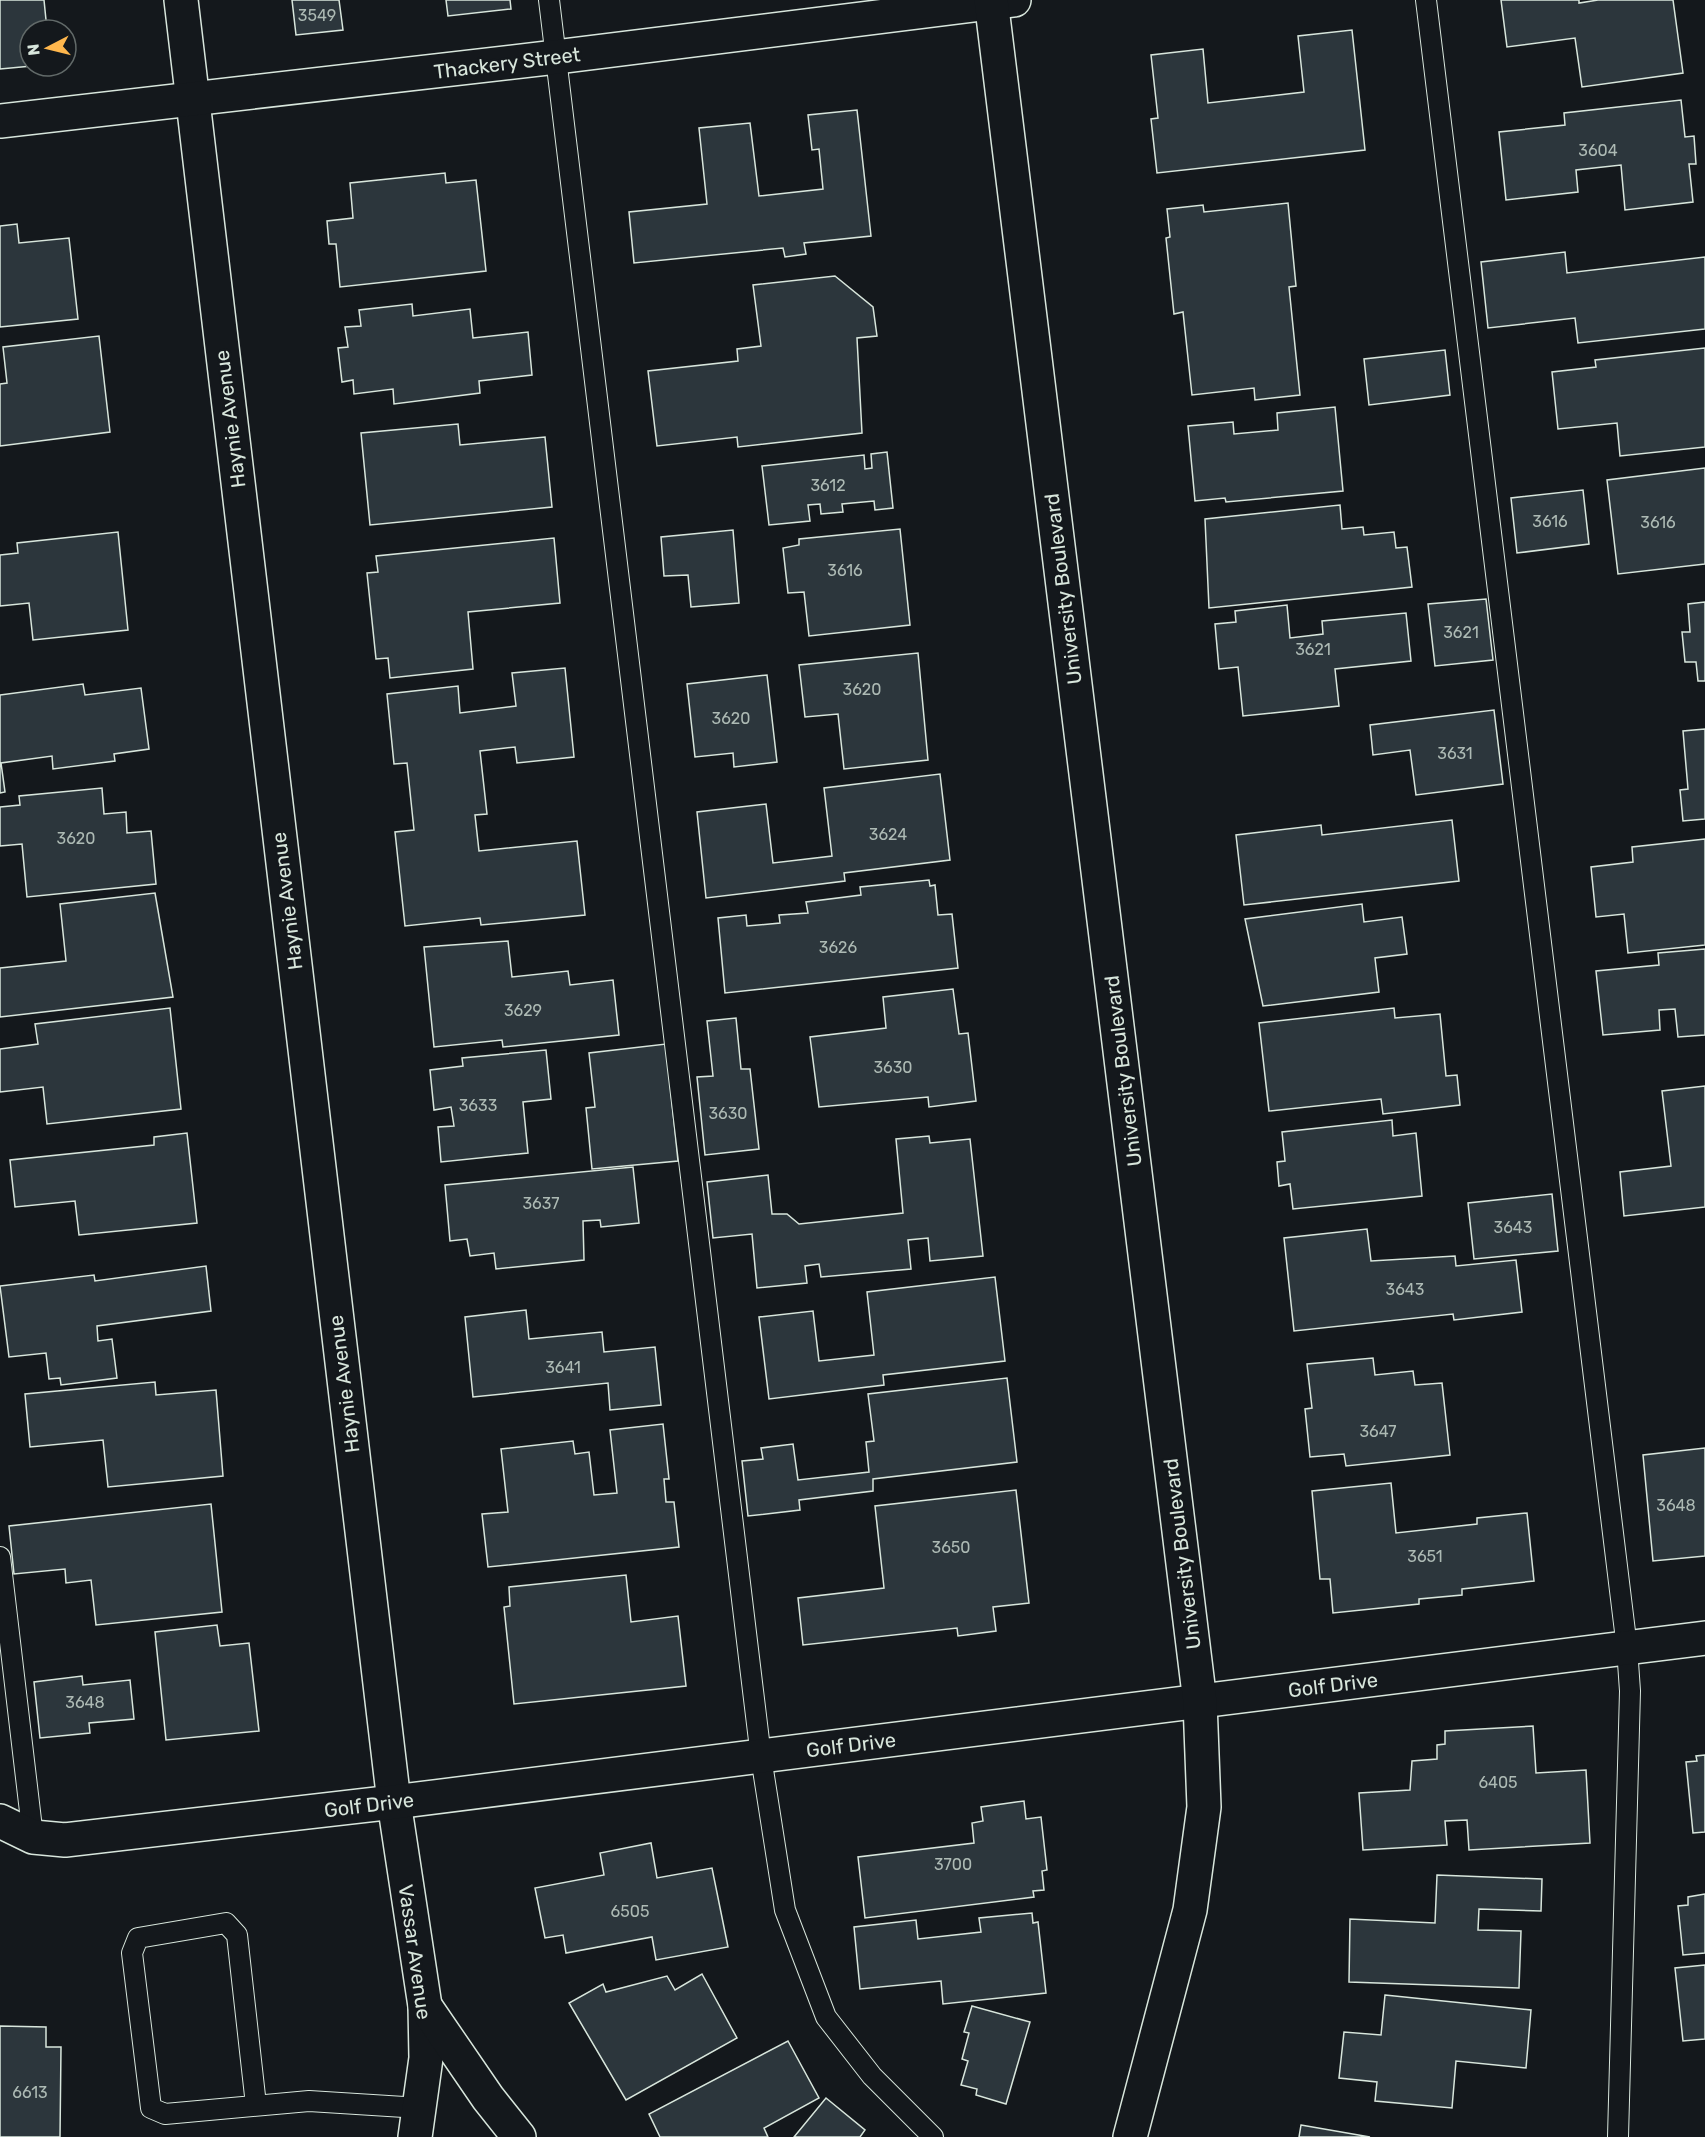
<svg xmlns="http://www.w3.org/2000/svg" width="1705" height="2137" font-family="Rubik,sans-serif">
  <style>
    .building { fill: #2c363c; stroke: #d8e6dc; stroke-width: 1.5 }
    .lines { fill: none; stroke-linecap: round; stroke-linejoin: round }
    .service-casing { stroke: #d8e6dc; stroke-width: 22 }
    .minor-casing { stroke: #d8e6dc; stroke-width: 36 }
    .tertiary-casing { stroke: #d8e6dc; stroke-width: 36 }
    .service { stroke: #14181c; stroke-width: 20 }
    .minor { stroke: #14181c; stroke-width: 33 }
    .tertiary { stroke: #14181c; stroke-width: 33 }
    .labels { text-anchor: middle; stroke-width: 4.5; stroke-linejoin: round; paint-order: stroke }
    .number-label { font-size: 16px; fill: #adbab4 }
    .street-label { font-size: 20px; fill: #d8e6dc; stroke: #14181c }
  </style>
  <rect width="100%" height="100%" fill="#14181c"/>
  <g class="building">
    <path d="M 0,0 L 44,0 L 47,30 L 30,30 L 30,66 L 32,66 L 0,69 Z"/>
    <path d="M 292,0 L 339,0 L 343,30 L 296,35 Z"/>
    <path d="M 446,0 L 510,0 L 511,9 L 448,16 Z"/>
    <path d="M 1501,0 L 1579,0 L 1579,3 L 1598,0 L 1673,0 L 1683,73 L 1582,87 L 1575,38 L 1507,47 Z"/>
    <path d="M 1352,30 L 1365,150 L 1157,173 L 1151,119 L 1158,118 L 1151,55 L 1203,49 L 1208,103 L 1304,92 L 1298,36 Z"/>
    <path d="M 1681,100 L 1685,137 L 1694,136 L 1696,164 L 1689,164 L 1693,202 L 1625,210 L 1621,165 L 1576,170 L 1578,192 L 1506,200 L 1499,132 L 1565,125 L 1564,113 Z"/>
    <path d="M 857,110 L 871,236 L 804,243 L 806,254 L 785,257 L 783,248 L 634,263 L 629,212 L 707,204 L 699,128 L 750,123 L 759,196 L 823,189 L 819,149 L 812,150 L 808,115 Z"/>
    <path d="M 445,173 L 446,183 L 476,180 L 486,271 L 340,287 L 336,244 L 329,244 L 327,221 L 353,218 L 350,183 Z"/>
    <path d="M 1288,203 L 1296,286 L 1289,287 L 1300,395 L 1255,400 L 1254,388 L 1192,395 L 1183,312 L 1174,314 L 1166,238 L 1170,237 L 1167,209 L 1203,205 L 1204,212 Z"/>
    <path d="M 17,224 L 19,243 L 69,238 L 78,319 L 0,327 L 0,226 Z"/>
    <path d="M 1565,252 L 1567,273 L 1705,257 L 1705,329 L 1578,343 L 1575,318 L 1488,328 L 1481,262 Z"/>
    <path d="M 835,276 L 873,307 L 877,336 L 857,338 L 862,433 L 738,447 L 737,437 L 657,446 L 648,371 L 738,361 L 737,349 L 761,346 L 753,285 Z"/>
    <path d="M 412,304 L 413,316 L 470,309 L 473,338 L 528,332 L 532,375 L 479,381 L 480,393 L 394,404 L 393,389 L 354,394 L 353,380 L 342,382 L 338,348 L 348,347 L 345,327 L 361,326 L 359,310 Z"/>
    <path d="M 99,336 L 110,432 L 0,446 L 0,384 L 7,383 L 3,347 Z"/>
    <path d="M 1705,348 L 1705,447 L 1620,456 L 1617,423 L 1558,429 L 1552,372 L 1596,367 L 1595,360 Z"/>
    <path d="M 1445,350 L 1450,395 L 1369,405 L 1364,359 Z"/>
    <path d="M 1335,407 L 1343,491 L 1226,502 L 1225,498 L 1195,501 L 1188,426 L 1233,422 L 1234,434 L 1278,430 L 1277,413 Z"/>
    <path d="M 458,424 L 460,445 L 545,437 L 552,507 L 370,525 L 361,433 Z"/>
    <path d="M 887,452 L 893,508 L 875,510 L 874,501 L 842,504 L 843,512 L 821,514 L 820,504 L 808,505 L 810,521 L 769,525 L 762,466 L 864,455 L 865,469 L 872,468 L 871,454 Z"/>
    <path d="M 1705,468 L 1705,564 L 1618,574 L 1607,480 Z"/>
    <path d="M 1583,490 L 1589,544 L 1517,553 L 1511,498 Z"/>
    <path d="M 1340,505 L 1342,529 L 1363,527 L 1364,535 L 1394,532 L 1396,548 L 1407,547 L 1412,587 L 1209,608 L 1205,519 Z"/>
    <path d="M 900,529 L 910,625 L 809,636 L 804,592 L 788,593 L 783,548 L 799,545 L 799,539 Z"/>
    <path d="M 733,530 L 739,603 L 691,607 L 688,575 L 664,576 L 661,537 Z"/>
    <path d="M 118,532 L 128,630 L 33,640 L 29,603 L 0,606 L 0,555 L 18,553 L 17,543 Z"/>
    <path d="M 554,538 L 560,603 L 468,612 L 473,669 L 390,678 L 388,658 L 376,659 L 367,573 L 378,572 L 376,556 Z"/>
    <path d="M 1486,599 L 1493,660 L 1435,666 L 1428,604 Z"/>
    <path d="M 1705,602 L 1705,681 L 1698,681 L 1696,662 L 1685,662 L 1682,632 L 1690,632 L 1688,604 Z"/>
    <path d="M 1287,605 L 1290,638 L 1323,634 L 1322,621 L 1406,613 L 1411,661 L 1335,669 L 1339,706 L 1243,716 L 1238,667 L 1219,669 L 1215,624 L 1236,622 L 1235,611 Z"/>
    <path d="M 918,653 L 928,760 L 844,769 L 838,714 L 805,717 L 799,665 Z"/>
    <path d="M 565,668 L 574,757 L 517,763 L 515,747 L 480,751 L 487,814 L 475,815 L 479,851 L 577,841 L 585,915 L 481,925 L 480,918 L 405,926 L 395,832 L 414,830 L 407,763 L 394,764 L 387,694 L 458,686 L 460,713 L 516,706 L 512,673 Z"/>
    <path d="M 767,675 L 777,762 L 734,767 L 733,753 L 695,757 L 687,684 Z"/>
    <path d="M 83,684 L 85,695 L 141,688 L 149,749 L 114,754 L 115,761 L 53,769 L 52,756 L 1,763 L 5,792 L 0,793 L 0,695 Z"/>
    <path d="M 1494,710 L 1503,784 L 1416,795 L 1410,750 L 1373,755 L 1370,725 Z"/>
    <path d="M 1705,729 L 1705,819 L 1683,821 L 1680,790 L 1688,789 L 1683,731 Z"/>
    <path d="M 940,774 L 950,860 L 844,873 L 845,881 L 706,898 L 697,812 L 766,804 L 773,863 L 832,856 L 824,788 Z"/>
    <path d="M 102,788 L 104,814 L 126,812 L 127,833 L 151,831 L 156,884 L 27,897 L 22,844 L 0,846 L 0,807 L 20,805 L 19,796 Z"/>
    <path d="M 1452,820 L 1459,881 L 1244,905 L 1236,835 L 1321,825 L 1322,835 Z"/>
    <path d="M 1705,839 L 1705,945 L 1628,953 L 1624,914 L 1596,917 L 1591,867 L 1633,862 L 1632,847 Z"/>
    <path d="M 929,880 L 930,886 L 935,885 L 938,915 L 952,914 L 958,968 L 725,993 L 718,918 L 746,915 L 747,926 L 780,923 L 779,915 L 808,913 L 806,902 L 861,895 L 860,887 Z"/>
    <path d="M 155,893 L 173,997 L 0,1017 L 0,968 L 66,961 L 60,904 Z"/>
    <path d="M 1362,904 L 1364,922 L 1402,917 L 1407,954 L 1375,958 L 1379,992 L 1263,1006 L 1245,919 Z"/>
    <path d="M 508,941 L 512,977 L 568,971 L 570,985 L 613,980 L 619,1035 L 503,1047 L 502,1040 L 434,1047 L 424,947 Z"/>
    <path d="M 1705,949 L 1705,1035 L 1678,1037 L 1675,1009 L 1659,1010 L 1660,1030 L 1603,1035 L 1596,971 L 1659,965 L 1658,953 Z"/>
    <path d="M 953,989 L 959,1034 L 968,1033 L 976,1101 L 929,1107 L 928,1097 L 819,1107 L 810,1037 L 886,1028 L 883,997 Z"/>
    <path d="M 170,1008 L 181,1109 L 47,1124 L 43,1087 L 0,1092 L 0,1049 L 38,1044 L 35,1024 Z"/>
    <path d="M 1394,1008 L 1395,1018 L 1440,1014 L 1446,1076 L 1457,1075 L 1460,1105 L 1383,1114 L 1381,1099 L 1269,1111 L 1259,1023 Z"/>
    <path d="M 736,1018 L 741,1069 L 750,1069 L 759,1149 L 705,1155 L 697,1077 L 713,1076 L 707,1021 Z"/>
    <path d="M 666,1044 L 678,1161 L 592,1169 L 586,1108 L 595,1107 L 589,1053 Z"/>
    <path d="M 546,1050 L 551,1099 L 523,1102 L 528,1153 L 441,1162 L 438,1127 L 454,1126 L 451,1107 L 434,1110 L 430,1070 L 463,1066 L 462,1058 Z"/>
    <path d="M 1705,1086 L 1705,1207 L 1624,1216 L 1620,1172 L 1671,1166 L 1662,1091 Z"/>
    <path d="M 1392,1120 L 1393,1136 L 1416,1133 L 1422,1196 L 1293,1209 L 1290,1184 L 1279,1186 L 1277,1162 L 1285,1161 L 1282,1132 Z"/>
    <path d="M 187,1133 L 197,1223 L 79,1235 L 75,1201 L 15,1207 L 10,1160 L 154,1145 L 154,1137 Z"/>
    <path d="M 929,1136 L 930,1143 L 970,1139 L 983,1256 L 930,1261 L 928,1238 L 908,1240 L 911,1269 L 821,1277 L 819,1264 L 805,1266 L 807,1283 L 757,1288 L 752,1234 L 713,1238 L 707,1182 L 768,1175 L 772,1214 L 787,1214 L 799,1224 L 903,1213 L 896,1139 Z"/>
    <path d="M 633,1167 L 639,1223 L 601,1227 L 600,1220 L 583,1221 L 584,1260 L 496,1269 L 494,1253 L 470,1256 L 467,1239 L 450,1241 L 445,1185 Z"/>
    <path d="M 1552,1194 L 1558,1251 L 1474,1259 L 1468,1203 Z"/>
    <path d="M 1367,1229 L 1371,1261 L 1455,1256 L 1456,1266 L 1516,1260 L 1522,1312 L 1454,1320 L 1453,1314 L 1294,1331 L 1284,1238 Z"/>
    <path d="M 206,1266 L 211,1311 L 97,1326 L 98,1341 L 112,1339 L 117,1378 L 61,1385 L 60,1378 L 49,1379 L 46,1353 L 9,1357 L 0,1286 L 94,1275 L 95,1281 Z"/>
    <path d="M 995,1277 L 1005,1361 L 883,1375 L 884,1385 L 769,1399 L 759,1317 L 813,1311 L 819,1361 L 874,1355 L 867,1292 Z"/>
    <path d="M 526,1310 L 529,1339 L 602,1332 L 604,1352 L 655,1347 L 661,1405 L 610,1410 L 608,1383 L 473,1397 L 465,1317 Z"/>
    <path d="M 1373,1358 L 1375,1375 L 1413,1371 L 1415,1385 L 1442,1383 L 1450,1455 L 1346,1466 L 1344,1454 L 1310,1457 L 1305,1409 L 1312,1408 L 1307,1364 Z"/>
    <path d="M 1007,1378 L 1017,1462 L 873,1479 L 873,1491 L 799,1500 L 800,1510 L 748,1516 L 742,1461 L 763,1459 L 761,1448 L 793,1444 L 798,1480 L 869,1472 L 866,1442 L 874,1441 L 868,1394 Z"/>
    <path d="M 155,1382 L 156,1395 L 216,1390 L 223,1476 L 108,1487 L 103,1440 L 30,1447 L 25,1394 Z"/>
    <path d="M 663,1424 L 669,1479 L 664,1479 L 666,1502 L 674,1502 L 679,1547 L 488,1567 L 482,1514 L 508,1512 L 501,1449 L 573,1441 L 575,1454 L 589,1452 L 594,1495 L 617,1493 L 610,1430 Z"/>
    <path d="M 1705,1448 L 1705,1556 L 1653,1561 L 1643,1455 Z"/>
    <path d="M 1391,1483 L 1396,1533 L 1477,1524 L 1477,1518 L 1527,1513 L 1534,1581 L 1462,1589 L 1462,1595 L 1419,1599 L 1419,1604 L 1333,1613 L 1330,1579 L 1320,1579 L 1312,1491 Z"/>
    <path d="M 1016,1490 L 1029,1603 L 993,1607 L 996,1631 L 958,1636 L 957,1628 L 803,1645 L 798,1598 L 884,1588 L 875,1506 Z"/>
    <path d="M 211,1504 L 222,1612 L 96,1625 L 91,1580 L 66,1583 L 65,1569 L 14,1574 L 9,1526 Z"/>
    <path d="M 626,1575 L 631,1622 L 678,1616 L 686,1686 L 514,1704 L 504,1607 L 510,1606 L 509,1587 Z"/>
    <path d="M 217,1625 L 220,1646 L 249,1643 L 259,1731 L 166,1740 L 155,1632 Z"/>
    <path d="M 82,1676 L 83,1685 L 130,1680 L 134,1719 L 89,1723 L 90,1733 L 40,1738 L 34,1682 Z"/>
    <path d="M 1533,1726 L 1536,1773 L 1586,1770 L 1590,1843 L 1469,1850 L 1467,1820 L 1445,1821 L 1447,1845 L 1363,1850 L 1359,1793 L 1410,1790 L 1412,1761 L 1437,1759 L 1437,1745 L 1445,1744 L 1445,1731 Z"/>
    <path d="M 1705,1755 L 1705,1832 L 1693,1833 L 1686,1762 L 1697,1761 L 1696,1756 Z"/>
    <path d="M 1024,1801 L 1026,1819 L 1041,1817 L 1047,1870 L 1042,1871 L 1044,1890 L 1033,1891 L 1034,1897 L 865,1918 L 858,1857 L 974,1843 L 972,1823 L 983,1821 L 981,1807 Z"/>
    <path d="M 651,1843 L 657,1878 L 712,1868 L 728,1947 L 656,1960 L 652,1937 L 566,1953 L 563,1935 L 545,1938 L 535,1888 L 604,1875 L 600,1853 Z"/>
    <path d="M 1437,1875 L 1542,1879 L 1541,1911 L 1479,1909 L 1478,1930 L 1521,1931 L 1519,1988 L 1349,1982 L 1350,1919 L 1435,1923 Z"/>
    <path d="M 1705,1894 L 1705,1953 L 1683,1955 L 1678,1906 L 1688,1905 L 1688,1897 Z"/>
    <path d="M 1032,1913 L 1033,1923 L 1038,1922 L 1046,1993 L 943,2004 L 941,1981 L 860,1989 L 854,1927 L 916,1920 L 918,1939 L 981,1932 L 979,1918 Z"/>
    <path d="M 1705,1965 L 1705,2039 L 1683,2041 L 1675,1968 Z"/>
    <path d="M 702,1974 L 737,2038 L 626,2100 L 569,2003 L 603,1984 L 606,1992 L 667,1976 L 675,1990 Z"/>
    <path d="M 1385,1995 L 1531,2010 L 1526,2068 L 1456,2061 L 1452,2108 L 1375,2101 L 1377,2082 L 1339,2078 L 1344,2032 L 1381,2035 Z"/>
    <path d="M 972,2006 L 1030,2022 L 1006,2104 L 976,2095 L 977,2089 L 961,2085 L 968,2061 L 962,2059 L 969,2033 L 964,2032 Z"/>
    <path d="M 0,2026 L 46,2027 L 46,2047 L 61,2047 L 60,2137 L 0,2137 Z"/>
    <path d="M 788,2041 L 819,2098 L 764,2128 L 768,2137 L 660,2137 L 649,2114 Z"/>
    <path d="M 826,2098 L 865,2130 L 860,2137 L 794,2137 Z"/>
    <path d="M 1301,2125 L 1370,2137 L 1299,2137 Z"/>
  </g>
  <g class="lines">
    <defs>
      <g id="service">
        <path d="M 549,0 L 761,1757 L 785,1910 L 826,2017 L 872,2076 L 933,2137"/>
        <path d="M 1426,0 L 1627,1648 L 1630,1691 L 1618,2137"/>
        <path d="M 0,1557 L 33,1837"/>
        <path d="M 256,2105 L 237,1935 L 226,1923 L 138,1938 L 132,1953 L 151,2108 L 165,2114 L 309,2101 L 420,2108"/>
      </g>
      <g id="minor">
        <path d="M 181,0 L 394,1802 L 425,2006 L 426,2058 L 415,2137"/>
        <path d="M 0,121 L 556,57 L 1014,0"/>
        <path d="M 0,1821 L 33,1837 L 65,1840 L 394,1802 L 1705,1638"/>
        <path d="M 425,2006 L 488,2098 L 519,2137"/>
      </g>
      <path id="tertiary" d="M 991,0 L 1200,1702 L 1204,1807 L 1190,1910 L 1130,2137"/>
    </defs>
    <use href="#service" class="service-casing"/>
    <use href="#minor" class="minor-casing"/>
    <use href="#tertiary" class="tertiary-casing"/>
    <use href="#service" class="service"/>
    <use href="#minor" class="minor"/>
    <use href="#tertiary" class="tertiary"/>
  </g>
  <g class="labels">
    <g class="number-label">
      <text x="317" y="21">3549</text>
      <text x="1598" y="156">3604</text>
      <text x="828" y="491">3612</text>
      <text x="1550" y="527">3616</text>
      <text x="1658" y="528">3616</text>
      <text x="845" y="576">3616</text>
      <text x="1461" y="638">3621</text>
      <text x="1313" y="655">3621</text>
      <text x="862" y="695">3620</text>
      <text x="731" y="724">3620</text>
      <text x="1455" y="759">3631</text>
      <text x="888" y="840">3624</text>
      <text x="76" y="844">3620</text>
      <text x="838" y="953">3626</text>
      <text x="523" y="1016">3629</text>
      <text x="893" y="1073">3630</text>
      <text x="478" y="1111">3633</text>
      <text x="728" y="1119">3630</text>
      <text x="541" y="1209">3637</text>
      <text x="1513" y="1233">3643</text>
      <text x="1405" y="1295">3643</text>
      <text x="563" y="1373">3641</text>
      <text x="1378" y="1437">3647</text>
      <text x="1676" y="1511">3648</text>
      <text x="951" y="1553">3650</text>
      <text x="1425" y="1562">3651</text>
      <text x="85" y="1708">3648</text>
      <text x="1498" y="1788">6405</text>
      <text x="953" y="1870">3700</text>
      <text x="630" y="1917">6505</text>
      <text x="30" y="2098">6613</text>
    </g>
    <g class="street-label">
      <text transform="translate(507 63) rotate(-7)" y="7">Thackery Street</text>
      <text transform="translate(230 419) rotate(-97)" y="7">Haynie Avenue</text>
      <text transform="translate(1063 589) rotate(-97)" y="7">University Boulevard</text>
      <text transform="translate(287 901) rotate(-97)" y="7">Haynie Avenue</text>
      <text transform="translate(1123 1071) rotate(-97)" y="7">University Boulevard</text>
      <text transform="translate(344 1384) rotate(-97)" y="7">Haynie Avenue</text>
      <text transform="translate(1182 1554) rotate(-97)" y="7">University Boulevard</text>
      <text transform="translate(1333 1685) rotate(-7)" y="7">Golf Drive</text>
      <text transform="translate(851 1745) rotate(-7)" y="7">Golf Drive</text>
      <text transform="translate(369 1805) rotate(-7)" y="7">Golf Drive</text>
      <text transform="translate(415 1952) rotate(82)" y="7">Vassar Avenue</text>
    </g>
  </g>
  <g transform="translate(48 48) rotate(263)"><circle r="28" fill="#14181c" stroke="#626a69" stroke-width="1.5"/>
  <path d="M0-4.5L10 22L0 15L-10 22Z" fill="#ffb74d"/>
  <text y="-9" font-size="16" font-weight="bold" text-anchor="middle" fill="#d8e6dc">N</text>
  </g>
</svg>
